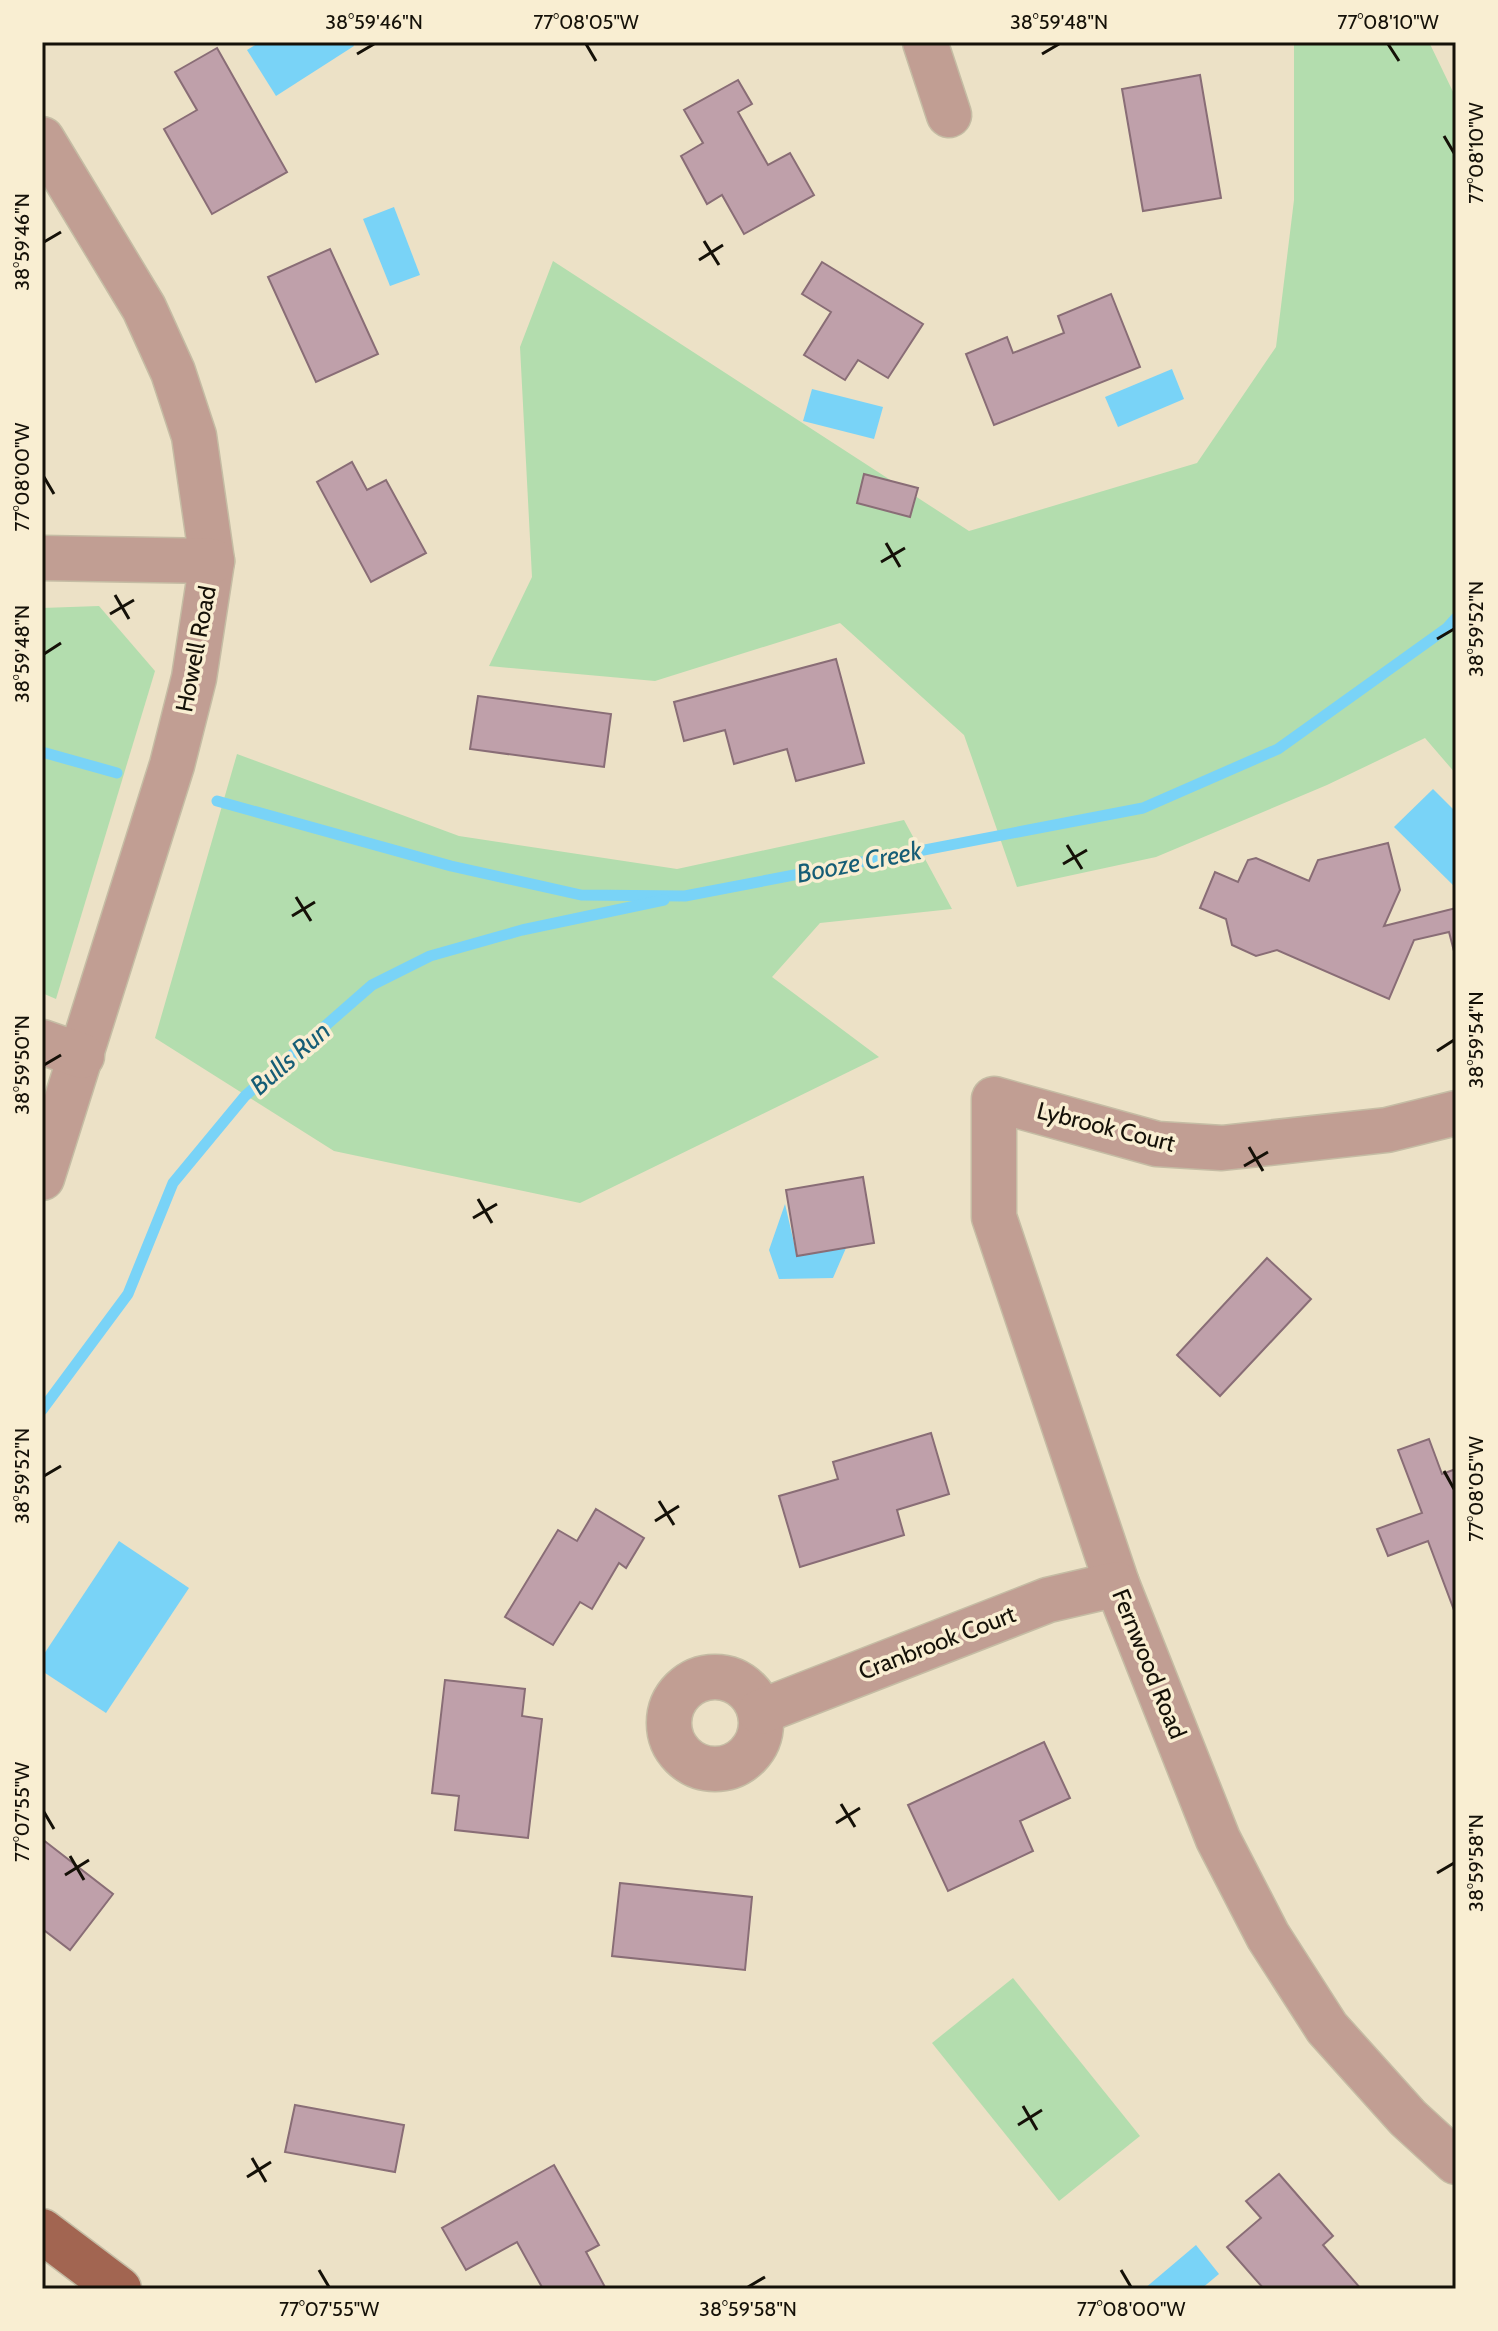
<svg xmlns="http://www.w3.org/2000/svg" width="1498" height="2331" font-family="Cabin,sans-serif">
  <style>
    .green { fill: #b3ddae }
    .water { fill: #79d3f7 }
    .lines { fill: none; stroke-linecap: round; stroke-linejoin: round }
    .stream { stroke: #79d3f7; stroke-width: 11 }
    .building { fill: #bfa0aa; stroke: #896d76; stroke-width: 2 }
    .minor-casing { stroke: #c5bca4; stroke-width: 47 }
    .major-casing { stroke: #c5bca4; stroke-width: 47 }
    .minor { stroke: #c19e93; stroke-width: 44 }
    .major { stroke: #a26551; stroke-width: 44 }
    .ticks { fill: none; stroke: #151108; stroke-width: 3 }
    .labels { text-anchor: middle; stroke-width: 7; stroke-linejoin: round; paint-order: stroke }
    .street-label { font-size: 24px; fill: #151108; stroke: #f9eed2 }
    .water-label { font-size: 26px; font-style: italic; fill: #165d76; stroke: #f9eed2 }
    .neatline { fill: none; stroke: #151108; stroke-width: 3 }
    .ticks-label { font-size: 20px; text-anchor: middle; fill: #151108 }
  </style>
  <rect width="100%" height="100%" fill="#ece1c6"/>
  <g class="green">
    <path d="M 1294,42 L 1429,42 L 1456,98 L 1456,774 L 1425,738 L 1327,785 L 1156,857 L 1017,887 L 964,735 L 840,623 L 655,681 L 489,666 L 532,577 L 520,347 L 553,261 L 969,531 L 1197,463 L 1276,347 L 1294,200 Z"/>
    <path d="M 99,606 L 155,671 L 56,999 L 42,993 L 42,608 Z"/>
    <path d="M 237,754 L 459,836 L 677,869 L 904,820 L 952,909 L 820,923 L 772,977 L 879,1057 L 580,1203 L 334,1151 L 155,1038 Z"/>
    <path d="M 1013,1978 L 1140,2136 L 1059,2201 L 932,2043 Z"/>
  </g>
  <g class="water">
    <path d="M 260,42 L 352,42 L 354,46 L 276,96 L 247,50 Z"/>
    <path d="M 394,207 L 420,275 L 390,286 L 363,219 Z"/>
    <path d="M 1172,369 L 1184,399 L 1118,427 L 1105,397 Z"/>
    <path d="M 812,389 L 883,407 L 874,439 L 803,421 Z"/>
    <path d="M 1433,789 L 1456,812 L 1456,888 L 1394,827 Z"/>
    <path d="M 785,1204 L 797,1256 L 846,1248 L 833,1278 L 779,1279 L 769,1250 Z"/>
    <path d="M 119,1541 L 189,1588 L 106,1713 L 42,1671 L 42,1657 Z"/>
    <path d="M 1196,2245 L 1219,2274 L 1201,2289 L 1144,2289 Z"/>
  </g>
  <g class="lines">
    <g class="stream">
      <path d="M 42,752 L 117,773"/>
      <path d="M 217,801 L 451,866 L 581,895 L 685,896 L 1143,808 L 1278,749 L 1447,628 L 1456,618"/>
      <path d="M 42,1410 L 128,1294 L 173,1183 L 245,1096 L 372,985 L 430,956 L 522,930 L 664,900"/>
    </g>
  </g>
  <g class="building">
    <path d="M 217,48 L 287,172 L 212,214 L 164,129 L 197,110 L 175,72 Z"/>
    <path d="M 1200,75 L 1221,198 L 1143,211 L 1122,89 Z"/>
    <path d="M 738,80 L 752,104 L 738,112 L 768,165 L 790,153 L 814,195 L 744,234 L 722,195 L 707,204 L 681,156 L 703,143 L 684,110 Z"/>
    <path d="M 330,249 L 378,354 L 316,382 L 268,277 Z"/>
    <path d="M 822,262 L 923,324 L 888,378 L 858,360 L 845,380 L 804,355 L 831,312 L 802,294 Z"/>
    <path d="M 1111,294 L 1140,367 L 994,425 L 966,354 L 1007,337 L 1013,353 L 1064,333 L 1058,316 Z"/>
    <path d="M 352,462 L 367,490 L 386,480 L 426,553 L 371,582 L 317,482 Z"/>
    <path d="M 864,474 L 918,488 L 910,517 L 857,503 Z"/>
    <path d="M 836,659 L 864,763 L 796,781 L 787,749 L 734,764 L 725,730 L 684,741 L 674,702 Z"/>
    <path d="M 478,696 L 611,714 L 604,767 L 470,749 Z"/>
    <path d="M 1388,843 L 1400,890 L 1384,926 L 1456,908 L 1456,959 L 1449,932 L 1414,940 L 1389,999 L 1277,950 L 1256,956 L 1232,945 L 1226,919 L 1200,908 L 1215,872 L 1238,882 L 1248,860 L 1256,858 L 1309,881 L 1318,860 Z"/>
    <path d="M 863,1177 L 874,1243 L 797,1256 L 786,1190 Z"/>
    <path d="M 1267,1258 L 1311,1299 L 1220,1396 L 1177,1355 Z"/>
    <path d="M 931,1433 L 949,1494 L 897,1510 L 904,1535 L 800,1567 L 779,1496 L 838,1479 L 833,1462 Z"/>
    <path d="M 1429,1439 L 1442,1474 L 1456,1469 L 1456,1609 L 1454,1610 L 1428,1541 L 1388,1556 L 1377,1529 L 1422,1513 L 1398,1450 Z"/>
    <path d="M 596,1509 L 644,1538 L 626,1568 L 619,1563 L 592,1609 L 580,1602 L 553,1645 L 505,1617 L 558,1530 L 577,1541 Z"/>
    <path d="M 445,1680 L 525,1689 L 522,1716 L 542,1719 L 528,1838 L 455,1830 L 459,1796 L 432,1793 Z"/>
    <path d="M 1044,1742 L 1070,1798 L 1020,1821 L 1033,1851 L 948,1891 L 908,1805 Z"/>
    <path d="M 42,1839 L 113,1894 L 70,1950 L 45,1931 L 42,1935 Z"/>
    <path d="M 620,1883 L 752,1897 L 745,1970 L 612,1956 Z"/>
    <path d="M 295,2105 L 404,2125 L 395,2172 L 285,2152 Z"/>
    <path d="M 554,2165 L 599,2245 L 586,2252 L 606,2289 L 543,2289 L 517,2242 L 466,2270 L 442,2228 Z"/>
    <path d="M 1279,2174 L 1333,2236 L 1323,2245 L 1361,2289 L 1264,2289 L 1227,2247 L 1261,2218 L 1246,2201 Z"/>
  </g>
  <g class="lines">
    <defs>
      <g id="minor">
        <path d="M 925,42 L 949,115"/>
        <path d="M 42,139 L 144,308 L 173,372 L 194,436 L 212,561 L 194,678 L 172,765 L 42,1178"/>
        <path d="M 42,558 L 212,561"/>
        <path d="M 42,1042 L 82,1056"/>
        <path d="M 1456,1113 L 1387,1130 L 1222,1148 L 1157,1144 L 994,1099 L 994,1217 L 1117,1584 L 1218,1839 L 1268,1936 L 1327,2028 L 1408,2118 L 1456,2162"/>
        <circle cx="715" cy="1723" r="46"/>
        <path d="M 760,1712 L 1048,1600 L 1117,1584"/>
      </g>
      <path id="major" d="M 42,2231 L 119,2289"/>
    </defs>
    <use href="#minor" class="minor-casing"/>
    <use href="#major" class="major-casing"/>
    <use href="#minor" class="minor"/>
    <use href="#major" class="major"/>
  </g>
  <path class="ticks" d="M 586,44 L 596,61M 1388,44 L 1399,61M 357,54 L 374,44M 1042,54 L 1059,44M 1444,136 L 1454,153M 704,241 L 719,265M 44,242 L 61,232M 699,260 L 723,245M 44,477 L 54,494M 886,543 L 900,567M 881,562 L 905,548M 115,595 L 129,619M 110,614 L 134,600M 1437,639 L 1454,629M 44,654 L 61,643M 1067,845 L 1082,869M 1063,864 L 1087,850M 296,897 L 311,921M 292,916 L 315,902M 1437,1051 L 1454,1040M 44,1065 L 61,1055M 1249,1147 L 1263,1171M 1244,1166 L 1268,1152M 478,1199 L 492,1223M 473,1218 L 497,1204M 1444,1471 L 1454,1489M 44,1476 L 61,1466M 659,1501 L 674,1525M 655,1521 L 679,1506M 841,1804 L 855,1827M 44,1812 L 54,1829M 836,1823 L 860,1808M 70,1856 L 84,1880M 1437,1873 L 1454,1863M 65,1875 L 89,1860M 1023,2106 L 1037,2130M 1018,2125 L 1042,2110M 252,2158 L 266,2182M 247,2177 L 271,2162M 319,2270 L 329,2287M 1121,2270 L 1131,2287M 748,2287 L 765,2277"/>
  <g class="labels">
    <g class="street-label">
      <text transform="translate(196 649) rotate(-79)" y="8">Howell Road</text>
      <text transform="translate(1106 1127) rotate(14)" y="8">Lybrook Court</text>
      <text transform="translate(937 1643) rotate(-21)" y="8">Cranbrook Court</text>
      <text transform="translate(1149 1664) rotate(68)" y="8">Fernwood Road</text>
    </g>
    <g class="water-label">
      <text transform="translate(859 862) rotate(-11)" y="9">Booze Creek</text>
      <text transform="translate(290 1058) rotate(-41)" y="9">Bulls Run</text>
    </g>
  </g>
  <rect width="1498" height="2331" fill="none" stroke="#f9eed2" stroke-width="88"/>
  <rect x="44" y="44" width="1410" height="2243" class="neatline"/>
  <g class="ticks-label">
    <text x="374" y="29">38°59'46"N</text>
    <text x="586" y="29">77°08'05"W</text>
    <text x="1059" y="29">38°59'48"N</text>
    <text x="1388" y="29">77°08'10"W</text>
    <text transform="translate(1476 153) rotate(-90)" y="7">77°08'10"W</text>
    <text transform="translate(22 242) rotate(-90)" y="7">38°59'46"N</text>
    <text transform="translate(22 477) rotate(-90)" y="7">77°08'00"W</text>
    <text transform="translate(1476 629) rotate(-90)" y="7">38°59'52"N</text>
    <text transform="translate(22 654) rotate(-90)" y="7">38°59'48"N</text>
    <text transform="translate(1476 1040) rotate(-90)" y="7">38°59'54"N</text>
    <text transform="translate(22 1065) rotate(-90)" y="7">38°59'50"N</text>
    <text transform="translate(22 1476) rotate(-90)" y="7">38°59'52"N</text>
    <text transform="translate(1476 1489) rotate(-90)" y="7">77°08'05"W</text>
    <text transform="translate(22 1812) rotate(-90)" y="7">77°07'55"W</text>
    <text transform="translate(1476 1863) rotate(-90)" y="7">38°59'58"N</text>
    <text x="329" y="2316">77°07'55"W</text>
    <text x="748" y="2316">38°59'58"N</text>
    <text x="1131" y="2316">77°08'00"W</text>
  </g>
</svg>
